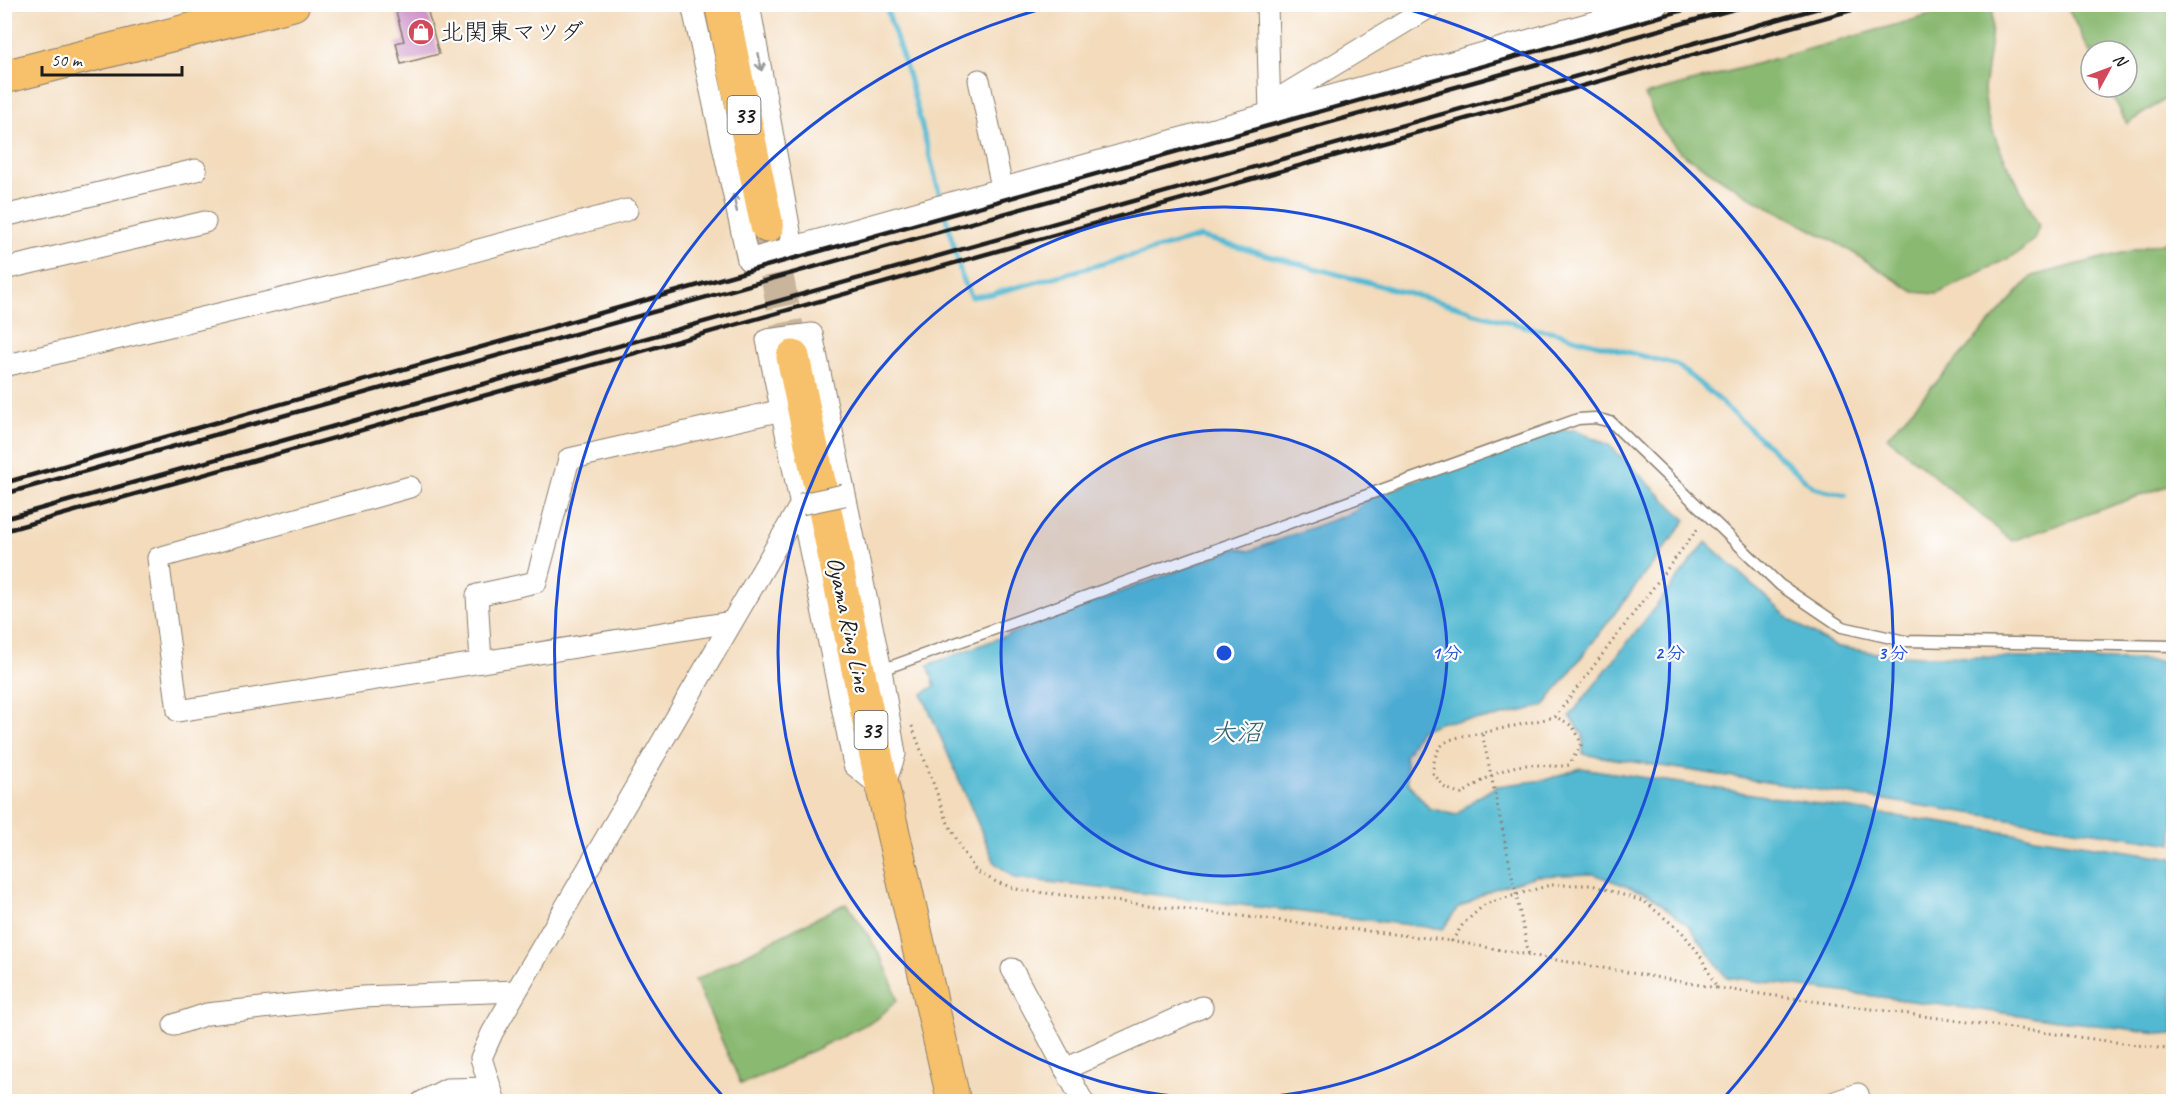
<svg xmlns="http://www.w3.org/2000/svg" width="2178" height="1106" font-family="Caveat,'Klee One',sans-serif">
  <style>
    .forest { fill: #8ab972; stroke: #536a47; stroke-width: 1.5 }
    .water { fill: #53b9d2; stroke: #386a77; stroke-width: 1.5 }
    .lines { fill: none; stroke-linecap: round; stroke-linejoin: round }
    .stream { stroke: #53b9d2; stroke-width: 5 }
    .building { fill: #cd94c9 }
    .primary-tunnel { stroke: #c8b59c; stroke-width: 33; stroke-dasharray: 33 16; stroke-linecap: butt }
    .lane-casing { stroke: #887c6c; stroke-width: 13 }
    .street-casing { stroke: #887c6c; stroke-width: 23 }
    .primary-casing { stroke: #887c6c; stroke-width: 35 }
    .highway-casing { stroke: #887c6c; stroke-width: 35 }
    .path { stroke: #887c6c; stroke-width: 3; stroke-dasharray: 1.5 4.5; stroke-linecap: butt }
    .lane { stroke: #fff; stroke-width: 10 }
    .street { stroke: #fff; stroke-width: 21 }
    .primary { stroke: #f7c06b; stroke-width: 33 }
    .highway { stroke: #f7c06b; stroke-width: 33 }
    .rail { stroke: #1c1c1c; stroke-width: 4.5 }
    .street-bridge-casing { stroke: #887c6c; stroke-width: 23; stroke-linecap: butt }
    .street-bridge { stroke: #fff; stroke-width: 21 }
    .oneway { stroke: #999 }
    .ring { fill: none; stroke: #1d4ed8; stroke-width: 3 }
    .labels { text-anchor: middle; stroke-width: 4.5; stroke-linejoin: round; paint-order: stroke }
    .shield { fill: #fff; stroke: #606060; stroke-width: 1.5 }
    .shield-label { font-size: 22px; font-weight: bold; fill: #1c1c1c }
    .poi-label { font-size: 24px; fill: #1c1c1c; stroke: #fff; text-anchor: start }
    .street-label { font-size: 24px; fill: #1c1c1c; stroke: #fff }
    .water-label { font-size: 26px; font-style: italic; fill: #35636e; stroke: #fff }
    .centre { fill: #1d4ed8; stroke: #fff; stroke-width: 3 }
    .ring-label { font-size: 18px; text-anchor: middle; font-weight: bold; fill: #1d4ed8; stroke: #fff; stroke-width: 4.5; stroke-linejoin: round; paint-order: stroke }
  </style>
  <rect width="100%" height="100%" fill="#fff"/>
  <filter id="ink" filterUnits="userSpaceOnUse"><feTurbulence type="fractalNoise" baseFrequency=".0167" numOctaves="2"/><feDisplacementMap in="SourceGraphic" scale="12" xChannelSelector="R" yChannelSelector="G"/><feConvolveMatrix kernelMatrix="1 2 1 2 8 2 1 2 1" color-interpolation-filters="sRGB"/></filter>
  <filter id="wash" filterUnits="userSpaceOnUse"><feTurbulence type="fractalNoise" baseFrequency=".008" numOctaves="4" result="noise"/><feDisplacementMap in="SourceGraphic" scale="24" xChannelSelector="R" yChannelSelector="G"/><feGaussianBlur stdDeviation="1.35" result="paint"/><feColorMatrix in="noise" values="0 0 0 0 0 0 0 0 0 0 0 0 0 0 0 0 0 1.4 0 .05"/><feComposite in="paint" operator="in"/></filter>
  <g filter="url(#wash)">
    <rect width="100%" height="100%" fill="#f3dbbc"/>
    <g class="forest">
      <path d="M 1966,5 L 1991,5 L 1993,8 L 1991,39 L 1984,89 L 1987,115 L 1999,147 L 2039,226 L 2034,239 L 2019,253 L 1937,294 L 1914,292 L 1846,248 L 1745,194 L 1680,152 L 1659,126 L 1645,95 Z"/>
      <path d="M 2066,5 L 2173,5 L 2173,94 L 2127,124 L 2108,87 L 2127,87 L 2127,51 L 2091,51 L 2091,54 Z"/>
      <path d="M 2173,240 L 2173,484 L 2012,541 L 1887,437 L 2032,276 Z"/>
      <path d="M 846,903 C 867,932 889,964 897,1000 L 877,1019 L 763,1075 L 741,1084 L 695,980 Z"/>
    </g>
    <g class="water">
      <path d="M 1576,430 L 1609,445 L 1686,520 L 1544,706 L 1494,718 L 1442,722 L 1420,730 L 1405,756 L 1408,783 L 1429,808 L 1456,815 L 1475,799 L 1497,786 L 1545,780 L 1581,768 L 2173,858 L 2173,1035 L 1726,977 L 1689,926 L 1648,894 L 1593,874 L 1536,876 L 1491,890 L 1457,909 L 1443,929 L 1015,878 L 995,863 L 922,694 L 935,686 L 928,665 L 1237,548 L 1249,551 L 1354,512 L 1365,500 L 1546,431 Z"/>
      <path d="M 1706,542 L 1792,621 L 1834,646 L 1889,655 L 2173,661 L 2173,844 L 1583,754 L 1583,735 L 1570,716 Z"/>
    </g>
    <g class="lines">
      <g class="stream">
        <path d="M 885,4 L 909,77 L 941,200"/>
        <path d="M 944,209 L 962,278 L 972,297 L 992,294 L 1200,237 L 1470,310 L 1472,312 L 1535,329 L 1556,332 L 1577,339 L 1677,365 L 1711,393 L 1813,487 L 1845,495"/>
      </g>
    </g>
    <g id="blocks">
      <path class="building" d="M 394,4 L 426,4 L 439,54 L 401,64 L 396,43 L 404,41 Z"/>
    </g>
  </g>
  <g filter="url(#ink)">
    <use href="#blocks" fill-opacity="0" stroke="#887c6c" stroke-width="1.5"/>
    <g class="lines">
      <path class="primary-tunnel" d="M 767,226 L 793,357"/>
      <defs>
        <path id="lane" d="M 881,670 L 1578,419 L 1595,418 L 1611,422 L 1780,585 L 1842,627 L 1905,641 L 2174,646"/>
        <g id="street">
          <path d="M 692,4 L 748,260 L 1658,4"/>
          <path d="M 749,4 L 793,248"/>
          <path d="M 1267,4 L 1270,113"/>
          <path d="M 979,80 L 1002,187"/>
          <path d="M 1270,112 L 1281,97 L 1435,4"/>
          <path d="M 4,216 L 196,170"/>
          <path d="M 4,269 L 205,222"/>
          <path d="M 812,334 L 881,670 L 895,754 L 883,789 L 854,765 L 767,340 Z"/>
          <path d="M 4,366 L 438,261 L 627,210"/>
          <path d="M 410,487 L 158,558 L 178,711 L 731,622"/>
          <path d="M 481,662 L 477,595 L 536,582 L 569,459 L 782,410"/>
          <path d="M 1012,969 L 1083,1102"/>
          <path d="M 174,1025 L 207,1014 L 362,997 L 516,991"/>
          <path d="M 1065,1069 L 1202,1007"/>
          <path d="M 422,1102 L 447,1089 L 489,1088"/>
          <path d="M 495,1102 L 481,1058 L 492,1033 L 801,504"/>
          <path d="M 1835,1102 L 1858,1094 L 1860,1102"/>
        </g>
        <g id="primary">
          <path d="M 721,4 L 767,226"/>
          <path d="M 793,357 L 883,789 L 954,1102"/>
        </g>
        <path id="highway" d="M 4,77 L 293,4"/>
      </defs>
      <use href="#lane" class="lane-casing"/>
      <use href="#street" class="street-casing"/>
      <use href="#primary" class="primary-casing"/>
      <use href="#highway" class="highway-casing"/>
      <g class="path">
        <path d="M 912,726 L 948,823 L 964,853 L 976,871 L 996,882 L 1020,890 L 1452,941"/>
        <path d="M 1482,733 C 1452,738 1434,738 1433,773 L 1445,788 L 1461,794 C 1481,782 1502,766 1526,765 C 1541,764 1554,768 1569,765 L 1581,745 C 1577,728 1570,723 1555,717"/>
        <path d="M 1529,955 L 1452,941 L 1463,924 L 1485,904 L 1550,885 L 1592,885 L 1645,902 L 1682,932 L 1700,955 L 1717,988 L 1529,955 C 1513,881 1498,807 1482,733 L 1555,717 L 1699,527"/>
        <path d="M 1717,988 L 2174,1050"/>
      </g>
      <use href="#lane" class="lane"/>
      <use href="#street" class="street"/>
      <use href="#primary" class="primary"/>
      <use href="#highway" class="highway"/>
      <g class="rail">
        <path d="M 4,483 L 727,277 L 1705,4"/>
        <path d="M 4,494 L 1752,4"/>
        <path d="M 4,519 L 1833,4"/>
        <path d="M 4,531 L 1873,4"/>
      </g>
      <defs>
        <path id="street-bridge" d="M 801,504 L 844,495"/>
      </defs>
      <use href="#street-bridge" class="street-bridge-casing"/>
      <use href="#street-bridge" class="street-bridge"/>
    </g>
    <defs><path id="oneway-shaft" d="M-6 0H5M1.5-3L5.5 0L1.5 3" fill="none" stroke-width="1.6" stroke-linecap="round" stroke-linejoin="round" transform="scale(1.5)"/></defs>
    <g class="oneway">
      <use href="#oneway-shaft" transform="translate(760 62) rotate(80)"/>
      <use href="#oneway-shaft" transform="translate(735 203) rotate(-102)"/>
    </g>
  </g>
  <circle cx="1224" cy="653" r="223" fill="#1d4ed8" fill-opacity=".12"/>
  <g class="ring">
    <circle cx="1224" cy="653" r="223"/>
    <circle cx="1224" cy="653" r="446"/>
    <path d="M727 1101A669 669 0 0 1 1056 5M1392 5A669 669 0 0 1 1721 1101"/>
  </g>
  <defs>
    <symbol id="shop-disc" viewBox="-11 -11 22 22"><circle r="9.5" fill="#d1495b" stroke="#fff"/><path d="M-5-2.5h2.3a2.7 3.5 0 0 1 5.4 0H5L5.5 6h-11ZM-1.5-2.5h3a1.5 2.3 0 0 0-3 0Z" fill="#fff"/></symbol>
  </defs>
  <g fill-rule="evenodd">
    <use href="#shop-disc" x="406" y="17" width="30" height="30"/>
  </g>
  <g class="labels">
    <g class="shield">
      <rect x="727.5" y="96" width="33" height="38" rx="4.5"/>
      <rect x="854.5" y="711" width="33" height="38" rx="4.5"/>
    </g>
    <g class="shield-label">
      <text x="744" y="123">33</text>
      <text x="871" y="738">33</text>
    </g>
    <g class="poi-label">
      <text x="440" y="40">北関東マツダ</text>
    </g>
    <g class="street-label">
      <text transform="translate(849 624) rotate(78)" y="8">Oyama Ring Line</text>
    </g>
    <g class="water-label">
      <text x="1236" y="741">大沼</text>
    </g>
  </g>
  <circle cx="1224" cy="653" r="9" class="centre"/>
  <g class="ring-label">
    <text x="1447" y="659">1 分</text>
    <text x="1670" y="659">2 分</text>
    <text x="1893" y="659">3 分</text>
  </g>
  <rect width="2178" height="1106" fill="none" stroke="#fff" stroke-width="24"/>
  <g transform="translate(2109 69) rotate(49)"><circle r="28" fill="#ffffff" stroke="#a4a4a4" stroke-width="1.5"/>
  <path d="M0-4.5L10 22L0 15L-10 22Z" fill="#d1495b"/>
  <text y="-9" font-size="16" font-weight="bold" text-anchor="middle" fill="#1c1c1c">N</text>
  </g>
  <path d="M42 66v9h140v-9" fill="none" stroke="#1c1c1c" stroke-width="3"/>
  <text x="51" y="66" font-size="18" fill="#1c1c1c" stroke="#ffffff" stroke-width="4.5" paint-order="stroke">50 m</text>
</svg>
